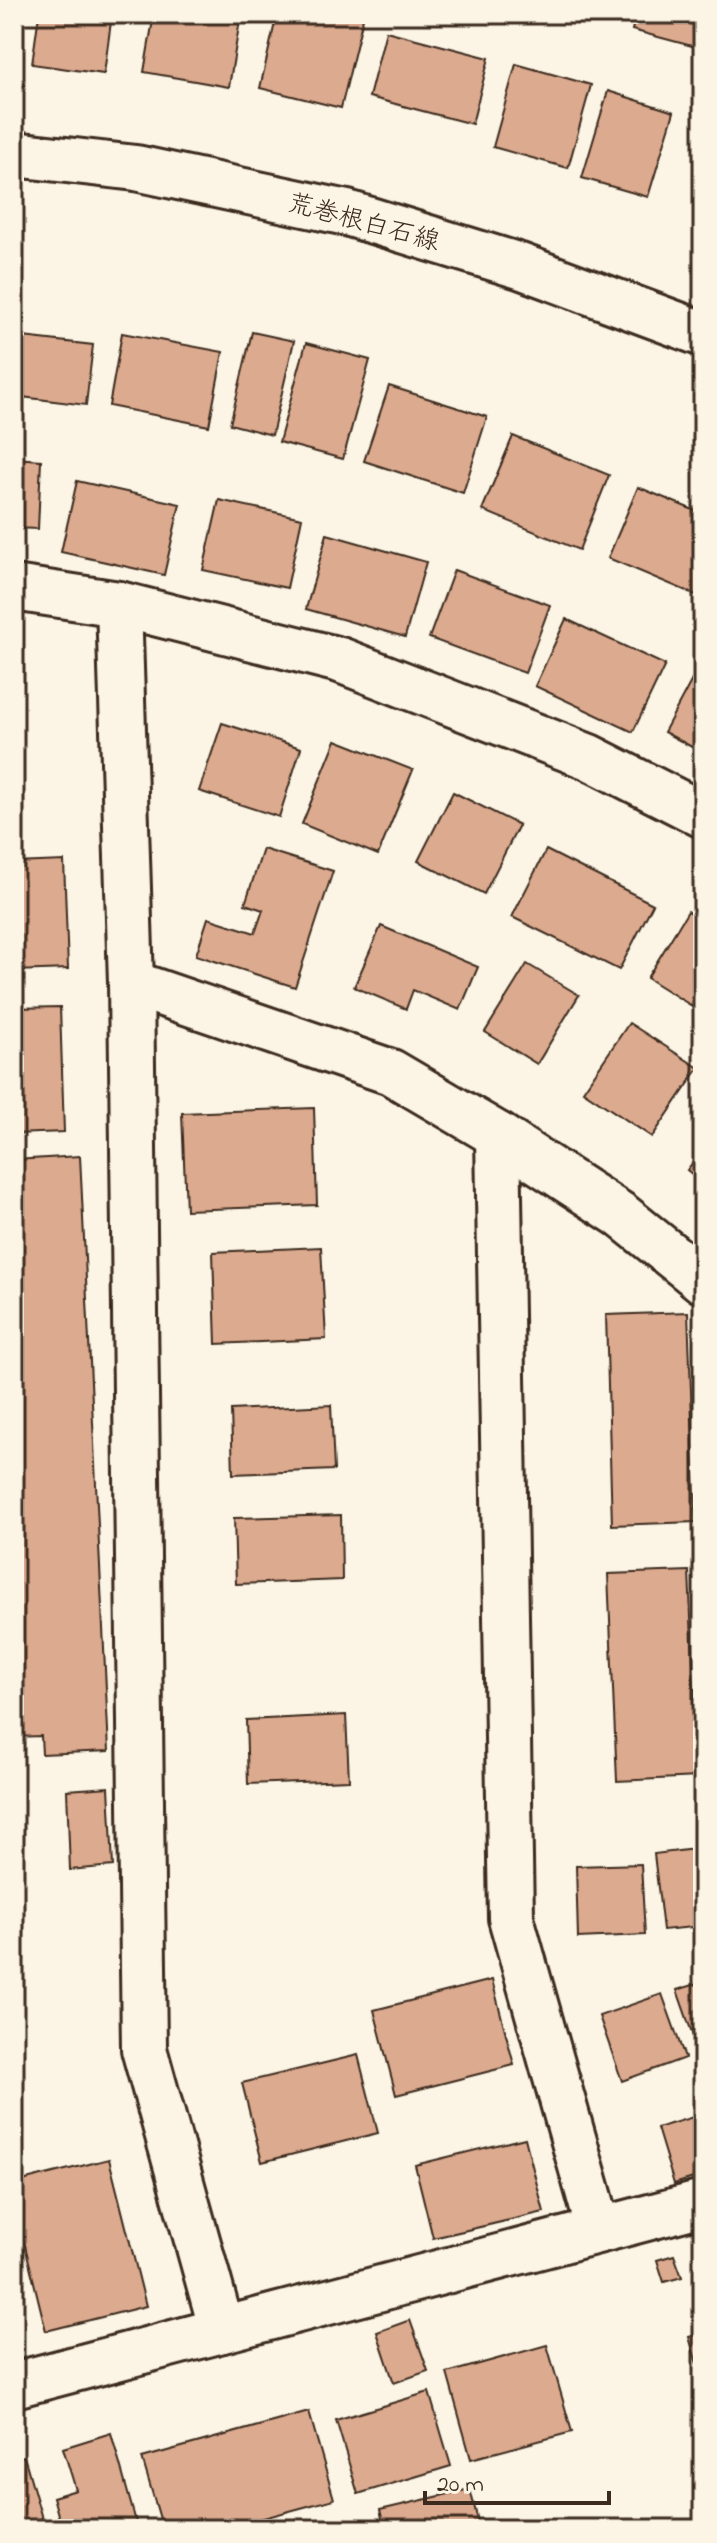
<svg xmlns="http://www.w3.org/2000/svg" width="717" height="2543" font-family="'Indie Flower','Klee One',sans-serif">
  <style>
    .building { fill: #dcaa8f; stroke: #3b2a1e; stroke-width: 2 }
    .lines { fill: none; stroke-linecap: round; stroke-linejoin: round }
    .street-casing { stroke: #3b2a1e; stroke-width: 50 }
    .secondary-casing { stroke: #3b2a1e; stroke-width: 50 }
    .street { stroke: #fcf5e5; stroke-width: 44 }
    .secondary { stroke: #fcf5e5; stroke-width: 44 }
    .labels { text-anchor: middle; stroke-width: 6; stroke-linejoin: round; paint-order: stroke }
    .street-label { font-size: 26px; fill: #3b2a1e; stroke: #fcf5e5 }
  </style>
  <rect width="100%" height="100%" fill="#fcf5e5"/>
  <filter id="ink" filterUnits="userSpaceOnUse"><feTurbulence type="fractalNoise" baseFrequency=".0125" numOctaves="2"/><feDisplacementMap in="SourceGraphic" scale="16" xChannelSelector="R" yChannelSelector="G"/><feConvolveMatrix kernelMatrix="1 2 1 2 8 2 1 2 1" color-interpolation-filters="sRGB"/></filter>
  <g filter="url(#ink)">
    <g class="building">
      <path d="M 39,14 L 112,14 L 104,74 L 32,64 Z"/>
      <path d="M 154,14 L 241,14 L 229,87 L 144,72 Z"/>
      <path d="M 277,14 L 364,14 L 341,108 L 260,88 Z"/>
      <path d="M 636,14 L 703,14 L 703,49 L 632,30 Z"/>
      <path d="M 386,31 L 489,58 L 472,124 L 369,97 Z"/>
      <path d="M 516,64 L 591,85 L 568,168 L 493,147 Z"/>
      <path d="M 608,91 L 674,112 L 648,197 L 582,178 Z"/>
      <path d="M 252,332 L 294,341 L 272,435 L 230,424 Z"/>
      <path d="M 122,333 L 223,352 L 209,426 L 109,406 Z"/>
      <path d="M 14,336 L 93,345 L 86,405 L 14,396 Z"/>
      <path d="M 306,343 L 370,360 L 343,459 L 279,442 Z"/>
      <path d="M 389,386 L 487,417 L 463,493 L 364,461 Z"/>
      <path d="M 513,436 L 609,475 L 579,550 L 482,510 Z"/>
      <path d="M 14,458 L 41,460 L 38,529 L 14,528 Z"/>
      <path d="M 77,481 L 180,504 L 164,575 L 61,552 Z"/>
      <path d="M 638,487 L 703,514 L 703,598 L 608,558 Z"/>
      <path d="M 219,500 L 302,518 L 287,588 L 203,570 Z"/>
      <path d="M 327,534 L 426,562 L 405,637 L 306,609 Z"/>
      <path d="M 454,570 L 550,605 L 525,673 L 429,638 Z"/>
      <path d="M 566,619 L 665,665 L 633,732 L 535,686 Z"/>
      <path d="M 695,674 L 703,678 L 703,753 L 664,732 Z"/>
      <path d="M 222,723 L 301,748 L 279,817 L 199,791 Z"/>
      <path d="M 336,740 L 413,770 L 378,855 L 302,824 Z"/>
      <path d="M 453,792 L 519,825 L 484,894 L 418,861 Z"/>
      <path d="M 263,849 L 333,871 L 295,987 L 196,955 L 208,918 L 255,933 L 263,910 L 245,904 Z"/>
      <path d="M 546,850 L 653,904 L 619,970 L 512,917 Z"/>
      <path d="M 64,861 L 68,969 L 14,971 L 14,863 Z"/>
      <path d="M 688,911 L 703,920 L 703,1013 L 647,978 Z"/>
      <path d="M 381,926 L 478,967 L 460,1010 L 413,990 L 406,1009 L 354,987 Z"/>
      <path d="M 527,964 L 579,995 L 537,1064 L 485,1032 Z"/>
      <path d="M 60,1007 L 64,1132 L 14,1134 L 14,1008 Z"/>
      <path d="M 629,1023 L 699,1068 L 652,1137 L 583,1091 Z"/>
      <path d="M 314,1108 L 317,1205 L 186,1210 L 182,1113 Z"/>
      <path d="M 703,1149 L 703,1183 L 687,1170 Z"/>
      <path d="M 80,1156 L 109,1751 L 42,1754 L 41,1736 L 14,1737 L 14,1160 Z"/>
      <path d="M 321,1247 L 326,1339 L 216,1344 L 213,1252 Z"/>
      <path d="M 688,1312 L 696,1522 L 612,1525 L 606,1315 Z"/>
      <path d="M 331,1405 L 334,1470 L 233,1474 L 231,1410 Z"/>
      <path d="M 341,1515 L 342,1580 L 236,1584 L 234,1518 Z"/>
      <path d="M 689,1571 L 698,1777 L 617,1781 L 608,1574 Z"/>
      <path d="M 346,1715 L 349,1780 L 248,1784 L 246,1720 Z"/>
      <path d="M 109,1787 L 113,1866 L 70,1870 L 67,1790 Z"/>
      <path d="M 703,1848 L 703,1926 L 663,1930 L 654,1854 Z"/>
      <path d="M 641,1864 L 645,1935 L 578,1938 L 576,1866 Z"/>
      <path d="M 492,1980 L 514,2065 L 396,2095 L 374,2010 Z"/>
      <path d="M 703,1982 L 703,2051 L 699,2053 L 677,1990 Z"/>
      <path d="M 662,1994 L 685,2058 L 622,2081 L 599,2016 Z"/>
      <path d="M 358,2055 L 378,2133 L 262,2162 L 242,2083 Z"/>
      <path d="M 703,2114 L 703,2175 L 674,2184 L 657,2128 Z"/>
      <path d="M 525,2138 L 544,2212 L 433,2238 L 415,2165 Z"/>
      <path d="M 109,2159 L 146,2306 L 46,2331 L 14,2201 L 14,2183 Z"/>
      <path d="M 674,2255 L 682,2277 L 664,2282 L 657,2260 Z"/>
      <path d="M 410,2320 L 428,2371 L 394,2383 L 377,2332 Z"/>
      <path d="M 703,2333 L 703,2384 L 689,2337 Z"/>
      <path d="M 547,2345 L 572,2432 L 471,2459 L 447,2373 Z"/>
      <path d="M 429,2392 L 451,2466 L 358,2494 L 336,2420 Z"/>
      <path d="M 309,2412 L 334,2499 L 223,2529 L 163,2529 L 142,2458 Z"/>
      <path d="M 111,2433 L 138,2529 L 62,2529 L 53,2497 L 76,2490 L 63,2448 Z"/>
      <path d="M 24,2456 L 45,2529 L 14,2529 L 14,2458 Z"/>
      <path d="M 470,2489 L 480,2529 L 385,2529 L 380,2510 Z"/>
    </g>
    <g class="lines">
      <defs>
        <g id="street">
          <path d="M 14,588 L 119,604 L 340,660 L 589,757 L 703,815"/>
          <path d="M 119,604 L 131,983 L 144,2049 L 222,2330"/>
          <path d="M 131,983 L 391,1072 L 498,1135 L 621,1215 L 703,1281"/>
          <path d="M 498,1135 L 511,1918 L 599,2230"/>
          <path d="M 14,2385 L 703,2203"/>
        </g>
        <path id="secondary" d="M 14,154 L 136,168 L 347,213 L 520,266 L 703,334"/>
      </defs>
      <use href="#street" class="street-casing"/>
      <use href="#secondary" class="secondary-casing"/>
      <use href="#street" class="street"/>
      <use href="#secondary" class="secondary"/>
    </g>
  </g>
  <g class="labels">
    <g class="street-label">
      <text transform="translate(364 221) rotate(15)" y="9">荒巻根白石線</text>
    </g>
  </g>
  <rect width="717" height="2543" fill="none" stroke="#fcf5e5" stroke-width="48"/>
  <rect x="24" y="24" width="669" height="2495" fill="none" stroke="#3b2a1e" stroke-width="3" filter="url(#ink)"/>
  <path d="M425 2491v12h184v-12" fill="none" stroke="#3b2a1e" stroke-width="4"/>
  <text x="437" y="2491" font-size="24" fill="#3b2a1e" stroke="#fcf5e5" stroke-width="6" paint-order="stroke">20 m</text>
</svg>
